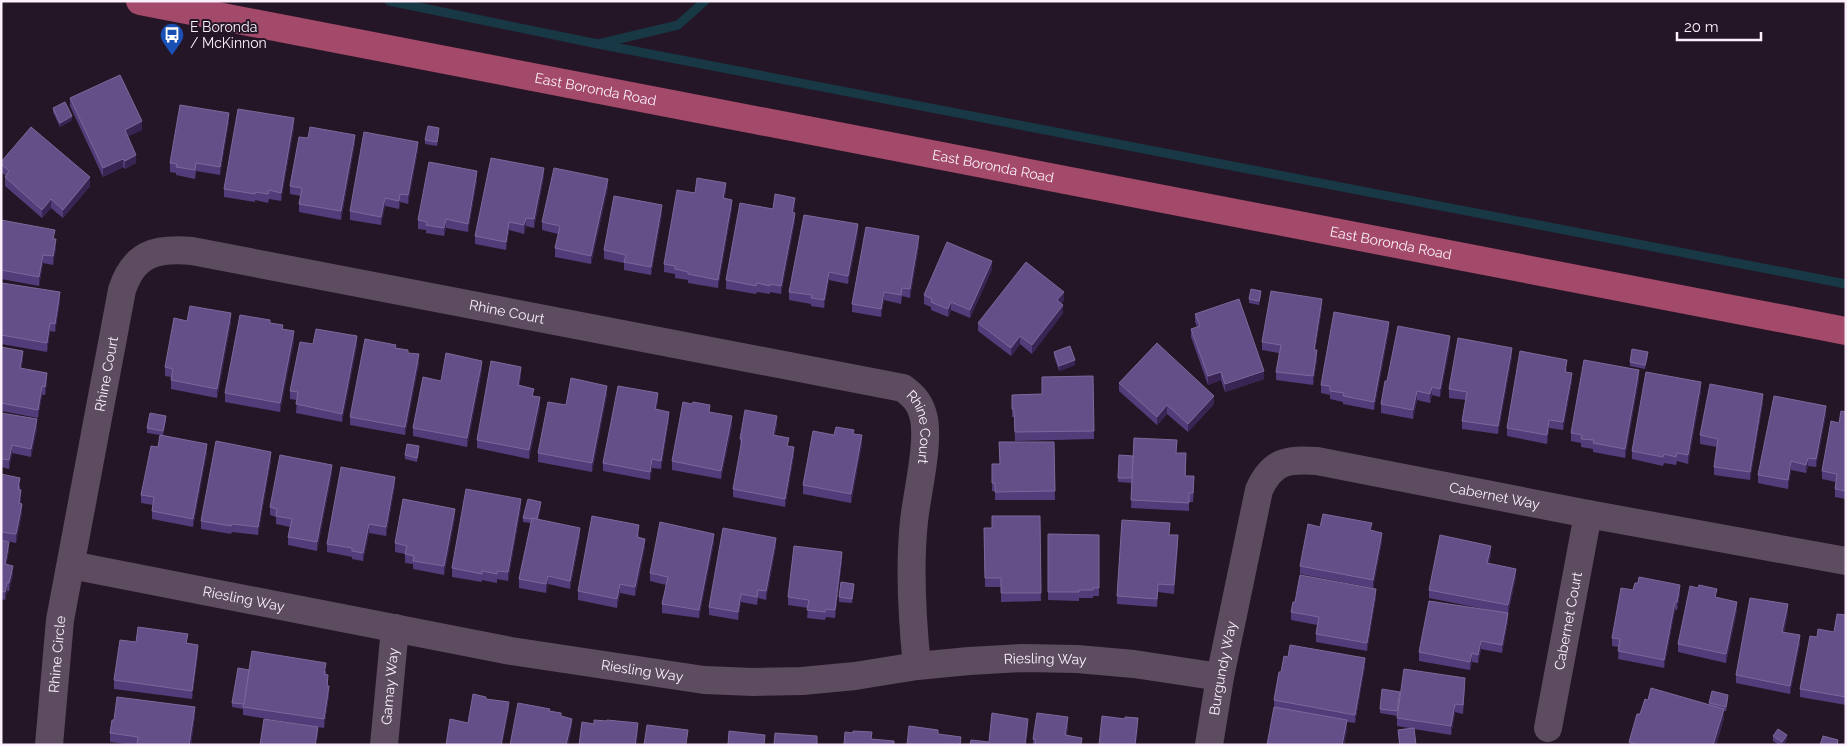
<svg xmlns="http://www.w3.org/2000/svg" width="1847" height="746" font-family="Raleway,sans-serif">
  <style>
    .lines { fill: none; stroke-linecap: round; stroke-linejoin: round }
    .stream { stroke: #173844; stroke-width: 9 }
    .minor { stroke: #5d4b5f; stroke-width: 28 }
    .major { stroke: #a34969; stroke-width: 28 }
    .wall { fill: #533c7a }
    .shaded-wall { fill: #392453 }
    .building { fill: #654f88; stroke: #7c689a }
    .labels { text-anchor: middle; stroke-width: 4; stroke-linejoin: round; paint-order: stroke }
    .poi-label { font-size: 14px; fill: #fbf0fc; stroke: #251627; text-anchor: start }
    .street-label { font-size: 14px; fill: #fbf0fc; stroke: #251627 }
  </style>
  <rect width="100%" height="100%" fill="#251627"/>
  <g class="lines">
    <g class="stream">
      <path d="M 389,1 L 598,44 L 678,25 L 705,1"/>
      <path d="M 598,44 L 1846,284"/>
    </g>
    <g class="minor">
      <path id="s1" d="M 71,565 L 511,651 L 704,680 L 753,682 L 802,681 L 855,676 L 917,666 L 969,661 L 1023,658 L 1077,659 L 1134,664 L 1220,677"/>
      <path id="s2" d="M 1548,728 L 1588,514"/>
      <path id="s3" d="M 49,745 L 60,620 L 122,290 C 134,253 156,248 192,251 L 903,388 C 915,397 921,404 924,419 C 929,445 917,493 914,521 C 909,569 912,618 917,666"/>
      <path id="s4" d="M 384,745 L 395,628"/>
      <path id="s5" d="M 1209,745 L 1220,677 L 1259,490 C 1272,461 1287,459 1317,461 L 1588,514 L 1846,561"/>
    </g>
    <path class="major" id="s6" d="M 140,1 L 1846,331"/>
  </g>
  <g class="wall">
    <path d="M 70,98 L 142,130 L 128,136 L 136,163 L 125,169 L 123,167 L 103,177 L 70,106 Z"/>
    <path d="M 53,108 L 72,120 L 60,127 L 53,112 Z"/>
    <path d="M 229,121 L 220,175 L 196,171 L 195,179 L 176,175 L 176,173 L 170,172 L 170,163 Z"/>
    <path d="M 294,127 L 281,201 L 269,199 L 268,203 L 255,200 L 255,202 L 224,197 L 224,189 Z"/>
    <path d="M 439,132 L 437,146 L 425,144 L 425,140 Z"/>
    <path d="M 355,143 L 341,220 L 299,212 L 299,204 L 301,196 L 290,194 L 290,186 Z"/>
    <path d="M 418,150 L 408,204 L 400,202 L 399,209 L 385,206 L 381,225 L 350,220 L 350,211 Z"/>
    <path d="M 1,162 L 90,186 L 63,218 L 51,208 L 42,218 L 5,186 L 5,177 L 6,176 L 1,172 Z"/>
    <path d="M 544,176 L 534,228 L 526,226 L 524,234 L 509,230 L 506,250 L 475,244 L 475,236 Z"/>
    <path d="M 477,180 L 468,232 L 446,228 L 444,236 L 426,233 L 426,230 L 418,229 L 418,220 Z"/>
    <path d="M 608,187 L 591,264 L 555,257 L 555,248 L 558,234 L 542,230 L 542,222 Z"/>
    <path d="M 726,191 L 724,198 L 732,208 L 718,288 L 688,283 L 688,280 L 675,278 L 675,274 L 664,272 L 664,264 L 695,193 Z"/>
    <path d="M 795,206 L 794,212 L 795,221 L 781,294 L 770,292 L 770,294 L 757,292 L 756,294 L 726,289 L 726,280 L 773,209 Z"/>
    <path d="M 662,214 L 651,275 L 624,270 L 624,263 L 604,259 L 604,250 Z"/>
    <path d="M 1,220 L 54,239 L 56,248 L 53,265 L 43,263 L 39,286 L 1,279 Z"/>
    <path d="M 858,233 L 848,284 L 829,280 L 824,308 L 811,306 L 811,304 L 789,300 L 789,292 Z"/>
    <path d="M 919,245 L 910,298 L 902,296 L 901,304 L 884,300 L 881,317 L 852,312 L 852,304 Z"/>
    <path d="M 992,269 L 970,318 L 951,310 L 948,317 L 931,310 L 931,307 L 924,304 L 924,295 Z"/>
    <path d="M 1,289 L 60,301 L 55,332 L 50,331 L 47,352 L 1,344 Z"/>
    <path d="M 1261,295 L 1259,305 L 1249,303 L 1249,299 Z"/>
    <path d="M 1064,300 L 1061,303 L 1063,313 L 1032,354 L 1020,344 L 1011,356 L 978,331 L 978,323 Z"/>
    <path d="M 1322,307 L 1315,350 L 1317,359 L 1313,385 L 1276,380 L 1276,372 L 1279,353 L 1262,350 L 1262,342 Z"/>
    <path d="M 1195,314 L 1264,379 L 1225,392 L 1221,380 L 1208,385 L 1191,337 L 1191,329 L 1197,327 L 1195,322 Z"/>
    <path d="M 187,321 L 231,322 L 217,398 L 171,389 L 171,377 L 165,376 L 165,367 Z"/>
    <path d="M 270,323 L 283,329 L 294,340 L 280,412 L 225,402 L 225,393 Z"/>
    <path d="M 1389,330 L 1374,410 L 1343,404 L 1343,402 L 1330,399 L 1330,395 L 1321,393 L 1321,385 Z"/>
    <path d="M 313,344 L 357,345 L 342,422 L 296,413 L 297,400 L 290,399 L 290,391 Z"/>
    <path d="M 1450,345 L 1440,397 L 1432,395 L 1430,403 L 1417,400 L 1413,419 L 1381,413 L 1381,404 L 1387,381 Z"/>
    <path d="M 1,347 L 23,359 L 21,369 L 47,382 L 45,395 L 42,395 L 38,418 L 1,411 Z"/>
    <path d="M 396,348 L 408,353 L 419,363 L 405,435 L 350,425 L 350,417 Z"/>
    <path d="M 1054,352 L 1075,365 L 1059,371 L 1054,356 Z"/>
    <path d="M 1512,356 L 1498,434 L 1462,429 L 1462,421 L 1466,400 L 1449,398 L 1449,389 Z"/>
    <path d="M 1648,356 L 1645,369 L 1630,366 L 1630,362 Z"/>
    <path d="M 1567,368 L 1566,372 L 1572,381 L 1563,430 L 1549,428 L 1547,444 L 1507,436 L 1507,428 Z"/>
    <path d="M 482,369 L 467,447 L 413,436 L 413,428 Z"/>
    <path d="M 521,376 L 519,386 L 534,396 L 540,406 L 529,459 L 477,448 L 477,440 Z"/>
    <path d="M 1093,376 L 1094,439 L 1015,441 L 1014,417 L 1012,417 L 1012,395 L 1042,394 Z"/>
    <path d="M 1639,379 L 1625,458 L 1593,452 L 1593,449 L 1581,447 L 1581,443 L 1571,441 L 1571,433 Z"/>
    <path d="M 1119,383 L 1214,404 L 1188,432 L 1167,414 L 1157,425 L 1119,391 Z"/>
    <path d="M 1701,391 L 1688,464 L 1677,461 L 1676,465 L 1664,463 L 1663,466 L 1632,459 L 1632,451 Z"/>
    <path d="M 607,394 L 592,472 L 538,462 L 538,453 L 566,405 Z"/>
    <path d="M 658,402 L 656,409 L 669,420 L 661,469 L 652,468 L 650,480 L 603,471 L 603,463 Z"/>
    <path d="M 1763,402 L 1750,480 L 1714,475 L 1714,467 L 1717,447 L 1700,444 L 1700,435 Z"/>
    <path d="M 1846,412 L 1846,499 L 1835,497 L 1835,489 L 1836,482 L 1822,479 L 1822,471 Z"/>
    <path d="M 1,413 L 37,428 L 31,457 L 12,453 L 9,469 L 2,467 L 1,471 Z"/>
    <path d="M 710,413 L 732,425 L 721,479 L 672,470 L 672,461 Z"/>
    <path d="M 1826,414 L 1816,467 L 1808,466 L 1806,473 L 1791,470 L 1788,489 L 1758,483 L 1758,475 Z"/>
    <path d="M 166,420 L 163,435 L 207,452 L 193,527 L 152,519 L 152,511 L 153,505 L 141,503 L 141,495 L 158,447 L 160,435 L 147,433 L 147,428 Z"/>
    <path d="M 777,424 L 775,435 L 789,446 L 794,455 L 785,507 L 733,497 L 733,489 L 741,447 L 740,439 Z"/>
    <path d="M 854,434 L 862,444 L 851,503 L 803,494 L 803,485 L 834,435 Z"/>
    <path d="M 1054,442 L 1055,500 L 995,500 L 995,491 L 992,491 L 992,464 L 999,464 Z"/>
    <path d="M 419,451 L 417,462 L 405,459 L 405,455 Z"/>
    <path d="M 1177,453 L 1186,462 L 1186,476 L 1194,484 L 1193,502 L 1189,502 L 1189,511 L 1131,508 L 1132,483 L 1118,482 L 1119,455 L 1133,456 Z"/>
    <path d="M 271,460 L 258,535 L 232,532 L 231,534 L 201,529 L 201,521 Z"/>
    <path d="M 332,473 L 317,551 L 288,545 L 288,537 L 290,527 L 276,524 L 276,517 L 270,515 L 270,507 Z"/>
    <path d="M 1,474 L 20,486 L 20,489 L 21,498 L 20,504 L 22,512 L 16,543 L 1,540 Z"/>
    <path d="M 395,485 L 386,536 L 369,533 L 363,561 L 352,559 L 352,557 L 327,552 L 327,544 Z"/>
    <path d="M 541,506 L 538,519 L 580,536 L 570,589 L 548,584 L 546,593 L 519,588 L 519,579 L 531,523 L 523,522 L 523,518 Z"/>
    <path d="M 521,507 L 508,581 L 497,579 L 497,583 L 482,580 L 482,582 L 452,577 L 452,568 Z"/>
    <path d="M 1040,516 L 1041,601 L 1001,602 L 1001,587 L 985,587 L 984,528 L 992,528 Z"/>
    <path d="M 455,517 L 444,575 L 413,569 L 413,564 L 405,563 L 405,554 L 395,552 L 395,543 Z"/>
    <path d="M 1320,527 L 1372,531 L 1382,541 L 1373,588 L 1300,574 L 1300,566 Z"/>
    <path d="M 639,533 L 639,537 L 645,547 L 635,596 L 620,593 L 617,608 L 578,600 L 578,591 Z"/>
    <path d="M 1048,534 L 1099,535 L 1099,596 L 1093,596 L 1093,598 L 1079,598 L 1079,601 L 1048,600 Z"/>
    <path d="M 1170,535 L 1178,544 L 1174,594 L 1158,592 L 1157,607 L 1117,604 L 1117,596 Z"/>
    <path d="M 1,540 L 9,550 L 6,565 L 13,574 L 9,591 L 7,591 L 5,600 L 1,599 Z"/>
    <path d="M 714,542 L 699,618 L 662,613 L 662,604 L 666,585 L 650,581 L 650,573 Z"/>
    <path d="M 776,546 L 766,600 L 758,598 L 757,605 L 741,602 L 738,620 L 709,615 L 709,607 Z"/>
    <path d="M 1491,554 L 1489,563 L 1516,577 L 1508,614 L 1508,621 L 1502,653 L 1481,649 L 1478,663 L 1472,662 L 1470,670 L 1419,661 L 1419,652 L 1494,611 L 1429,598 L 1429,590 Z"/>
    <path d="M 842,560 L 835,618 L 826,617 L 825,620 L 807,618 L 808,608 L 788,605 L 788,597 Z"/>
    <path d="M 854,588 L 852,603 L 839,602 L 839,597 Z"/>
    <path d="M 1633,590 L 1680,593 L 1677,610 L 1675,610 L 1664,668 L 1618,659 L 1619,647 L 1612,646 L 1612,638 Z"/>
    <path d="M 1376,597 L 1367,651 L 1316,642 L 1316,634 L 1317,625 L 1291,620 L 1291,612 Z"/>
    <path d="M 1717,597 L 1737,610 L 1726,663 L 1678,652 L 1678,644 Z"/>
    <path d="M 1788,612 L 1784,632 L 1800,643 L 1790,694 L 1736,683 L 1736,675 Z"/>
    <path d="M 1846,615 L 1846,705 L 1800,697 L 1800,689 L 1817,637 L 1834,632 Z"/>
    <path d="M 136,642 L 187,643 L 198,653 L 192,699 L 114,689 L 114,680 Z"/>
    <path d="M 1365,666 L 1355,723 L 1347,722 L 1347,729 L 1344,745 L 1267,745 L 1274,707 L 1274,700 Z"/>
    <path d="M 249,670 L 326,671 L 326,674 L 328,683 L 328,686 L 329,695 L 324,728 L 243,715 L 243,709 L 232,707 L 232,703 Z"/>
    <path d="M 1465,687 L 1463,714 L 1455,712 L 1451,735 L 1414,729 L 1416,745 L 1399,745 L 1398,730 L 1409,728 L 1397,726 L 1397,718 Z"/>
    <path d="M 1400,696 L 1397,716 L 1380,713 L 1380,709 Z"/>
    <path d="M 1728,699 L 1726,711 L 1724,711 L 1724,718 L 1716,745 L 1629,745 L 1629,742 L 1640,714 L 1709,705 L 1709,703 Z"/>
    <path d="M 195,715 L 191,745 L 133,745 L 110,742 L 110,733 L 114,720 Z"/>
    <path d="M 1068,725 L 1067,735 L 1082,745 L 1033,745 L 1033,739 Z"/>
    <path d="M 1773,736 L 1787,739 L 1783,745 L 1779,745 L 1773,741 Z"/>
  </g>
  <g class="shaded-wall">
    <path d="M 229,113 L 229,121 L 220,175 L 220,167 Z"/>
    <path d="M 72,116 L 72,120 L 60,127 L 60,123 Z"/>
    <path d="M 294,118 L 294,127 L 281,201 L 281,193 Z"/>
    <path d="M 142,121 L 142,130 L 125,138 L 125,130 Z"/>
    <path d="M 355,135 L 355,143 L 341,220 L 341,211 Z"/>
    <path d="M 418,142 L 418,150 L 408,204 L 408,195 Z"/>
    <path d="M 136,155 L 136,163 L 125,169 L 125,161 Z"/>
    <path d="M 123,159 L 123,167 L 103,177 L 103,168 Z"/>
    <path d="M 544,168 L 544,176 L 534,228 L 534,219 Z"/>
    <path d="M 477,171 L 477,180 L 468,232 L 468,224 Z"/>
    <path d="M 90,177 L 90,186 L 63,218 L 63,210 Z"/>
    <path d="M 608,179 L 608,187 L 591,264 L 591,256 Z"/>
    <path d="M 726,183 L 726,191 L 723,206 L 723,198 Z"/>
    <path d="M 400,194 L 400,202 L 399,209 L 399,201 Z"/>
    <path d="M 385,198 L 385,206 L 381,225 L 381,217 Z"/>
    <path d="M 795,198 L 795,206 L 792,220 L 792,212 Z"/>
    <path d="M 51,199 L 51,208 L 42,218 L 42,210 Z"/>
    <path d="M 732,200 L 732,208 L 718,288 L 718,280 Z"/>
    <path d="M 662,205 L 662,214 L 651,275 L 651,267 Z"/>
    <path d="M 795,213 L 795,221 L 781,294 L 781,286 Z"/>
    <path d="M 526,218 L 526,226 L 524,234 L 524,225 Z"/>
    <path d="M 446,219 L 446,228 L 444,236 L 444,228 Z"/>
    <path d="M 509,222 L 509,230 L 506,250 L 506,242 Z"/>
    <path d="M 858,224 L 858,233 L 848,284 L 848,276 Z"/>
    <path d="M 919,236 L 919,245 L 910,298 L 910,289 Z"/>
    <path d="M 56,239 L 56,248 L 53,265 L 53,256 Z"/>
    <path d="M 43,255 L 43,263 L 39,286 L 39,277 Z"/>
    <path d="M 992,261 L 992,269 L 970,318 L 970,310 Z"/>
    <path d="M 829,272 L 829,280 L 824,308 L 824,300 Z"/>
    <path d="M 60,292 L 60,301 L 55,332 L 55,324 Z"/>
    <path d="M 884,292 L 884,300 L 881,317 L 881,309 Z"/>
    <path d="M 1064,292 L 1064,300 L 1057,309 L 1057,300 Z"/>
    <path d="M 1322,299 L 1322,307 L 1314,358 L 1314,350 Z"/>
    <path d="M 951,302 L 951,310 L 948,317 L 948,309 Z"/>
    <path d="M 1063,305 L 1063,313 L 1032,354 L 1032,345 Z"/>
    <path d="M 231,313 L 231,322 L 217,398 L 217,389 Z"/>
    <path d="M 1389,322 L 1389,330 L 1374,410 L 1374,402 Z"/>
    <path d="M 50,323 L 50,331 L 47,352 L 47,343 Z"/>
    <path d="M 294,331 L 294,340 L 280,412 L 280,403 Z"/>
    <path d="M 357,336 L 357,345 L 342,422 L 342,414 Z"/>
    <path d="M 1020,336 L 1020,344 L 1011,356 L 1011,348 Z"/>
    <path d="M 1450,336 L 1450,345 L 1440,397 L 1440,389 Z"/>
    <path d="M 1512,348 L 1512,356 L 1498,434 L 1498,426 Z"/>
    <path d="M 1317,350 L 1317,359 L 1313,385 L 1313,376 Z"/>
    <path d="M 23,351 L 23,359 L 20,377 L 20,368 Z"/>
    <path d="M 419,354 L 419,363 L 405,435 L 405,427 Z"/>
    <path d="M 1075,360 L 1075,365 L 1059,371 L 1059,366 Z"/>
    <path d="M 482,361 L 482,369 L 467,447 L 467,438 Z"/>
    <path d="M 521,367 L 521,376 L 518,394 L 518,385 Z"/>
    <path d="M 1639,370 L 1639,379 L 1625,458 L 1625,449 Z"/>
    <path d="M 1264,371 L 1264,379 L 1225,392 L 1225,384 Z"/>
    <path d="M 1221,372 L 1221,380 L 1208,385 L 1208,376 Z"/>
    <path d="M 47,373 L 47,382 L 45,395 L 45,387 Z"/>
    <path d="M 1572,373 L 1572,381 L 1563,430 L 1563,422 Z"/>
    <path d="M 1701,382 L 1701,391 L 1688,464 L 1688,455 Z"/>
    <path d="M 42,386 L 42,395 L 38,418 L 38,410 Z"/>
    <path d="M 607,386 L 607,394 L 592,472 L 592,463 Z"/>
    <path d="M 1432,387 L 1432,395 L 1430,403 L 1430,394 Z"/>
    <path d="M 1417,391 L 1417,400 L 1413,419 L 1413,410 Z"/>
    <path d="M 658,393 L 658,402 L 655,417 L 655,409 Z"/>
    <path d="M 1763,394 L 1763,402 L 1750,480 L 1750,472 Z"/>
    <path d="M 1214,396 L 1214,404 L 1188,432 L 1188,424 Z"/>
    <path d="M 540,397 L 540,406 L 529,459 L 529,450 Z"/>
    <path d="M 1167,405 L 1167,414 L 1157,425 L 1157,417 Z"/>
    <path d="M 1826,406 L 1826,414 L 1816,467 L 1816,459 Z"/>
    <path d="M 669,412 L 669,420 L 661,469 L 661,461 Z"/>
    <path d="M 732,416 L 732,425 L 721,479 L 721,471 Z"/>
    <path d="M 777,416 L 777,424 L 773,443 L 773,435 Z"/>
    <path d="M 37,419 L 37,428 L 31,457 L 31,449 Z"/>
    <path d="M 1549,420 L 1549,428 L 1547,444 L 1547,435 Z"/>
    <path d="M 862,435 L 862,444 L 851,503 L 851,494 Z"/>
    <path d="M 207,444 L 207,452 L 193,527 L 193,519 Z"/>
    <path d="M 12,445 L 12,453 L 9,469 L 9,460 Z"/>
    <path d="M 794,447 L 794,455 L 785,507 L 785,499 Z"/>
    <path d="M 271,452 L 271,460 L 258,535 L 258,527 Z"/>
    <path d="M 1808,458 L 1808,466 L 1806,473 L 1806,465 Z"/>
    <path d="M 652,459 L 652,468 L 650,480 L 650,472 Z"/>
    <path d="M 1791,461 L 1791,470 L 1788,489 L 1788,480 Z"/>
    <path d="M 332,465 L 332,473 L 317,551 L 317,542 Z"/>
    <path d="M 395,477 L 395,485 L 386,536 L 386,527 Z"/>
    <path d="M 21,490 L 21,498 L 19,512 L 19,503 Z"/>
    <path d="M 521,499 L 521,507 L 508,581 L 508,572 Z"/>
    <path d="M 541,502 L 541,506 L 537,525 L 537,520 Z"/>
    <path d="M 22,504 L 22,512 L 16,543 L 16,534 Z"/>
    <path d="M 455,509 L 455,517 L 444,575 L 444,566 Z"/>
    <path d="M 369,524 L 369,533 L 363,561 L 363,553 Z"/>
    <path d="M 639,525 L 639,533 L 637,546 L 637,537 Z"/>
    <path d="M 580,528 L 580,536 L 570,589 L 570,581 Z"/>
    <path d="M 1382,533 L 1382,541 L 1373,588 L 1373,580 Z"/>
    <path d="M 714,534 L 714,542 L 699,618 L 699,610 Z"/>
    <path d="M 1178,535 L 1178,544 L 1174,594 L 1174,585 Z"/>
    <path d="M 776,538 L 776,546 L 766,600 L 766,591 Z"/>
    <path d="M 645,539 L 645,547 L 635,596 L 635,587 Z"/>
    <path d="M 9,542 L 9,550 L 5,573 L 5,564 Z"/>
    <path d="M 1491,546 L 1491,554 L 1487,571 L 1487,563 Z"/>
    <path d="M 842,552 L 842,560 L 835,618 L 835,610 Z"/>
    <path d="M 13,566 L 13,574 L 9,591 L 9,583 Z"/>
    <path d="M 1516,569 L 1516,577 L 1508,614 L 1508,621 L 1502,653 L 1502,645 L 1508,613 L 1508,605 Z"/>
    <path d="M 548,576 L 548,584 L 546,593 L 546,584 Z"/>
    <path d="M 7,583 L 7,591 L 5,600 L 5,592 Z"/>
    <path d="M 620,584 L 620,593 L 617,608 L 617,599 Z"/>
    <path d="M 1680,585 L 1680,593 L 1677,610 L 1677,602 Z"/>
    <path d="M 1376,589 L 1376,597 L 1367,651 L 1367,643 Z"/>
    <path d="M 741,594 L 741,602 L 738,620 L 738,612 Z"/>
    <path d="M 1675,602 L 1675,610 L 1664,668 L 1664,660 Z"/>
    <path d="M 1737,602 L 1737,610 L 1726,663 L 1726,654 Z"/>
    <path d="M 1788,604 L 1788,612 L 1782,640 L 1782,632 Z"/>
    <path d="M 1800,635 L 1800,643 L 1790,694 L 1790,686 Z"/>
    <path d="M 1481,641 L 1481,649 L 1478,663 L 1478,655 Z"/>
    <path d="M 198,645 L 198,653 L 192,699 L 192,691 Z"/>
    <path d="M 1472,653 L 1472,662 L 1470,670 L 1470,662 Z"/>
    <path d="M 1365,658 L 1365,666 L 1355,723 L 1355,715 Z"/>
    <path d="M 329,686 L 329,695 L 324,728 L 324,719 Z"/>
    <path d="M 509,702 L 509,711 L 502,745 L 501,745 Z"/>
    <path d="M 1455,704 L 1455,712 L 1451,735 L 1451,726 Z"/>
    <path d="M 195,707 L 195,715 L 191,745 L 189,745 Z"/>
    <path d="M 1724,709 L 1724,718 L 1716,745 L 1713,745 Z"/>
    <path d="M 1068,717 L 1068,725 L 1065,744 L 1065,735 Z"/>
    <path d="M 1138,718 L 1138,726 L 1136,745 L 1135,745 Z"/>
    <path d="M 572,719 L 572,727 L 568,745 L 566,745 Z"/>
    <path d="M 1028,719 L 1028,728 L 1026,745 L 1025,745 Z"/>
    <path d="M 1347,720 L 1347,729 L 1344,745 L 1342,745 Z"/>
    <path d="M 638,723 L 638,732 L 637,745 L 635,745 Z"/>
    <path d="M 318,727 L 318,736 L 316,745 L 315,745 Z"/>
    <path d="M 1787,735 L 1787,739 L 1783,745 L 1782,745 L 1782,742 Z"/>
  </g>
  <g class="building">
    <path d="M 120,75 L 142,121 L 125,130 L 136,155 L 125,161 L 123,159 L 103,168 L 70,98 Z"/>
    <path d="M 65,102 L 72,116 L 60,123 L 53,108 Z"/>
    <path d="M 180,105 L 229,113 L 220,167 L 196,163 L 195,170 L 176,167 L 177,164 L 170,163 Z"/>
    <path d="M 238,109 L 294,118 L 281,193 L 269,190 L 268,194 L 255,192 L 255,194 L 224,189 Z"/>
    <path d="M 428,126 L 439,128 L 437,142 L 425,140 Z"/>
    <path d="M 31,127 L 90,177 L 63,210 L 51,199 L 42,210 L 5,177 L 9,171 L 1,164 L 1,162 Z"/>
    <path d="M 310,127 L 355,135 L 341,211 L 299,204 L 302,188 L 290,186 L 299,137 L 308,138 Z"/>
    <path d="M 364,132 L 418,142 L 408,195 L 400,194 L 399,201 L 385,198 L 381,217 L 350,211 Z"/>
    <path d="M 491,158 L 544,168 L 534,219 L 526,218 L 524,225 L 509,222 L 506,242 L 475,236 Z"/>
    <path d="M 429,162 L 477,171 L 468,224 L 446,219 L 444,228 L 426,225 L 427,222 L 418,220 Z"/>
    <path d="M 554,168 L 608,179 L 591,256 L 555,248 L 560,226 L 542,222 Z"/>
    <path d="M 697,178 L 726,183 L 723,198 L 732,200 L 718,280 L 688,274 L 688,272 L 675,269 L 675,266 L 664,264 L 677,190 L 695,193 Z"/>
    <path d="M 775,194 L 795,198 L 792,212 L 795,213 L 781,286 L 770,284 L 770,286 L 757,283 L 756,286 L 726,280 L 740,203 L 773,209 Z"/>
    <path d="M 614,196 L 662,205 L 651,267 L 624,262 L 626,255 L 604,250 Z"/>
    <path d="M 804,215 L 858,224 L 848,276 L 829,272 L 824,300 L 811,298 L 812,295 L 789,292 Z"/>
    <path d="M 1,220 L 55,230 L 53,239 L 56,239 L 53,256 L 43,255 L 39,277 L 1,270 Z"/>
    <path d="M 866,227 L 919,236 L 910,289 L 902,288 L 901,295 L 884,292 L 881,309 L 852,304 Z"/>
    <path d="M 947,242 L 992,261 L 970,310 L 951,302 L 948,309 L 931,302 L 932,299 L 924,295 Z"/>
    <path d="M 1026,262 L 1064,292 L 1057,300 L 1063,305 L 1032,345 L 1020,336 L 1011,348 L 978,323 Z"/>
    <path d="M 2,283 L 60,292 L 55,324 L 50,323 L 47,343 L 1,335 L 1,289 Z"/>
    <path d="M 1251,289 L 1261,291 L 1259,301 L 1249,299 Z"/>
    <path d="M 1271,291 L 1322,299 L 1314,350 L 1317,350 L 1313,376 L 1276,372 L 1281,345 L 1262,342 Z"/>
    <path d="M 1239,299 L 1264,371 L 1225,384 L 1221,372 L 1208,376 L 1191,329 L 1200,326 L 1195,314 Z"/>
    <path d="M 190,306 L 231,313 L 217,389 L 171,380 L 173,369 L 165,367 L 174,318 L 187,321 Z"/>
    <path d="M 1334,312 L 1389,322 L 1374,402 L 1343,396 L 1344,393 L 1330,391 L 1330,386 L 1321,385 Z"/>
    <path d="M 240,315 L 270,320 L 270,323 L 283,325 L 282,329 L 294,331 L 280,403 L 225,393 Z"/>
    <path d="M 1398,326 L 1450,336 L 1440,389 L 1432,387 L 1430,394 L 1417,391 L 1413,410 L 1381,404 L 1385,381 L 1387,381 Z"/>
    <path d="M 316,329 L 357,336 L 342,414 L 296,404 L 298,392 L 290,391 L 300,342 L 313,344 Z"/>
    <path d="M 1458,338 L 1512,348 L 1498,426 L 1462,421 L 1467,392 L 1449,389 Z"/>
    <path d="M 365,339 L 396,345 L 395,348 L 408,350 L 408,353 L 419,354 L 405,427 L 350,417 Z"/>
    <path d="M 1157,343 L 1214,396 L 1188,424 L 1167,405 L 1157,417 L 1119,383 Z"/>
    <path d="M 1070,346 L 1075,360 L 1059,366 L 1054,352 Z"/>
    <path d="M 1,347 L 23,351 L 20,368 L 47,373 L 45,387 L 42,386 L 38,410 L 1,403 Z"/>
    <path d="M 1632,349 L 1648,352 L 1645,365 L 1630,362 Z"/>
    <path d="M 1520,351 L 1567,360 L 1565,372 L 1572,373 L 1563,422 L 1549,420 L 1547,435 L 1507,428 Z"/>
    <path d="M 446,353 L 482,361 L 467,438 L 413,428 L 423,377 L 441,381 Z"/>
    <path d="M 1584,360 L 1639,370 L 1625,449 L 1593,443 L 1594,440 L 1581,439 L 1582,435 L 1571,433 Z"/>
    <path d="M 491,361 L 521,367 L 518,385 L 534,389 L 532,396 L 540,397 L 529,450 L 477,440 Z"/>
    <path d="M 1646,372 L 1701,382 L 1688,455 L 1677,453 L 1676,457 L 1664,454 L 1663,457 L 1632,451 Z"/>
    <path d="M 1093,376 L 1094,431 L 1015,432 L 1014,409 L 1012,409 L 1012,395 L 1042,394 L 1042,377 Z"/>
    <path d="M 571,378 L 607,386 L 592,463 L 538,453 L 548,402 L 566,405 Z"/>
    <path d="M 1710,384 L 1763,394 L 1750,472 L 1714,467 L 1718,439 L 1700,435 Z"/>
    <path d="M 618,386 L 658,393 L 655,409 L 669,412 L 661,461 L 652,459 L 650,472 L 603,463 Z"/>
    <path d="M 1774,396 L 1826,406 L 1816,459 L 1808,458 L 1806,465 L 1791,461 L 1788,480 L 1758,475 Z"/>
    <path d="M 683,402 L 692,404 L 693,402 L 710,405 L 709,412 L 732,416 L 721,471 L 672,461 Z"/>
    <path d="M 745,410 L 777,416 L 773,435 L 789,438 L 787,446 L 794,447 L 785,499 L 733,489 L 742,439 L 740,439 Z"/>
    <path d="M 1841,411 L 1846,412 L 1846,491 L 1835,489 L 1837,474 L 1822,471 L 1831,421 L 1839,423 Z"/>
    <path d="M 1,413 L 37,419 L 31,449 L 12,445 L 9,460 L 2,459 L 1,462 Z"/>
    <path d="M 150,413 L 166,416 L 163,431 L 147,428 Z"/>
    <path d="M 836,427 L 854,430 L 853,434 L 862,435 L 851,494 L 803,485 L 813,431 L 834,435 Z"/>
    <path d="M 160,435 L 207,444 L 193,519 L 152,511 L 154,497 L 141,495 L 151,446 L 158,447 Z"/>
    <path d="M 1134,438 L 1177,440 L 1176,453 L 1186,453 L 1185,476 L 1194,476 L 1193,493 L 1189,493 L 1189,503 L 1131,500 Z"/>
    <path d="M 216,441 L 271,452 L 258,527 L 232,524 L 231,526 L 201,521 Z"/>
    <path d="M 999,442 L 1054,442 L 1055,491 L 995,492 L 995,483 L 992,483 L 992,464 L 1000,464 Z"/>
    <path d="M 407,444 L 419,446 L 417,458 L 405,455 Z"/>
    <path d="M 280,455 L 332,465 L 317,542 L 288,537 L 292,519 L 276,516 L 277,509 L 270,507 Z"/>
    <path d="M 1119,455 L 1133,456 L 1132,478 L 1118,478 Z"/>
    <path d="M 341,467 L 395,477 L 386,527 L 369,524 L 363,553 L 352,551 L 352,548 L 327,544 Z"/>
    <path d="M 1,474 L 20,478 L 18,489 L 21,490 L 19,503 L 22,504 L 16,534 L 1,532 Z"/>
    <path d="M 466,489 L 521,499 L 508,572 L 497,571 L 497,574 L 482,571 L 482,574 L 452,568 Z"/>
    <path d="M 403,499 L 455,509 L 444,566 L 413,561 L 414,556 L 405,554 L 407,546 L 395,543 Z"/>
    <path d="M 528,499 L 541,502 L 537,519 L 532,518 L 531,519 L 523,518 Z"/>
    <path d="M 1323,514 L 1372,523 L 1370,530 L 1382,533 L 1373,580 L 1300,566 L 1308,524 L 1320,527 Z"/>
    <path d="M 592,516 L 639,525 L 637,537 L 645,539 L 635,587 L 620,584 L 617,599 L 578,591 Z"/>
    <path d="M 992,516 L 1040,516 L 1041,593 L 1001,593 L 1001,578 L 985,578 L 984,528 L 992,528 Z"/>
    <path d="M 532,518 L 580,528 L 570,581 L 548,576 L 546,584 L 519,579 Z"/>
    <path d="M 1122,520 L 1170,523 L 1169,535 L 1178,535 L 1174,585 L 1158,584 L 1157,599 L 1117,596 Z"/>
    <path d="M 660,522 L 714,534 L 699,610 L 662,604 L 668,577 L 650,573 Z"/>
    <path d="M 723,528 L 776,538 L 766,591 L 758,590 L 757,597 L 741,594 L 738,612 L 709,607 Z"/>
    <path d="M 1048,534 L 1099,535 L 1099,588 L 1093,588 L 1093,590 L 1079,590 L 1079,592 L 1048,592 Z"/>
    <path d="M 1440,535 L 1491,546 L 1487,563 L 1516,569 L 1508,605 L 1429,590 Z"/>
    <path d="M 1,540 L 9,542 L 5,564 L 13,566 L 9,583 L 7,583 L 5,592 L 1,591 Z"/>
    <path d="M 794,546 L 842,552 L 835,610 L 826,609 L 825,612 L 807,610 L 809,600 L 788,597 Z"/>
    <path d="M 1300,575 L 1376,589 L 1367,643 L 1316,634 L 1319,617 L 1291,612 L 1293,602 L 1295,602 Z"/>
    <path d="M 1639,577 L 1680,585 L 1677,602 L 1675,602 L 1664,660 L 1618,651 L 1620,639 L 1612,638 L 1621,588 L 1633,590 L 1635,583 L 1638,583 Z"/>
    <path d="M 841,582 L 854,584 L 852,599 L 839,597 Z"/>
    <path d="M 1699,585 L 1717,589 L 1715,597 L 1737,602 L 1726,654 L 1678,644 L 1690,586 L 1698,588 Z"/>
    <path d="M 1750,598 L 1788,604 L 1782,632 L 1800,635 L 1790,686 L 1736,675 Z"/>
    <path d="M 1429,601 L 1508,613 L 1502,645 L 1481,641 L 1478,655 L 1472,653 L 1470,662 L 1419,652 Z"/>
    <path d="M 1837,614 L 1846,615 L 1846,697 L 1800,689 L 1810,636 L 1817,637 L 1818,629 L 1834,632 Z"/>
    <path d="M 138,627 L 188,634 L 186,643 L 198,645 L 192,691 L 114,680 L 120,640 L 136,642 Z"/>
    <path d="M 1290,645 L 1365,658 L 1355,715 L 1274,700 L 1279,672 L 1281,672 L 1284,656 L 1288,657 Z"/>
    <path d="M 252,651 L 326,663 L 324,674 L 328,675 L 327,686 L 329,686 L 324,719 L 243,707 Z"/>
    <path d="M 238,668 L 249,670 L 244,704 L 232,703 Z"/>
    <path d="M 1404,669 L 1465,678 L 1463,705 L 1455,704 L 1451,726 L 1397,718 Z"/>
    <path d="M 1651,688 L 1724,709 L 1713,745 L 1638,745 L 1629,742 L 1637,714 L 1640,714 L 1645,699 L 1648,700 Z"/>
    <path d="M 1382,689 L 1400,692 L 1397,711 L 1380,709 Z"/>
    <path d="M 1712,691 L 1728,695 L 1726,707 L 1709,703 Z"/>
    <path d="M 473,694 L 486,697 L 486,699 L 509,702 L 501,745 L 446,745 L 450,719 L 468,723 Z"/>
    <path d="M 117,697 L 195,707 L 189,745 L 137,745 L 138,737 L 110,733 L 112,720 L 114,720 Z"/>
    <path d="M 518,703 L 550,709 L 549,711 L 561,713 L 561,716 L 572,719 L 566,745 L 510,745 Z"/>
    <path d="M 1274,707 L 1347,720 L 1342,745 L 1267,745 Z"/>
    <path d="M 992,713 L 1028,719 L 1025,745 L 970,745 L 971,740 L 989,742 Z"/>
    <path d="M 1037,713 L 1068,717 L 1065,735 L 1082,738 L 1081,745 L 1035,745 L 1036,740 L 1033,739 Z"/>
    <path d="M 1102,716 L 1125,719 L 1125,717 L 1138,718 L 1135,745 L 1099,745 Z"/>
    <path d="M 264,719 L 318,727 L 315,745 L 260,745 Z"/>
    <path d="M 594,720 L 607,721 L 607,720 L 638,723 L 635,745 L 579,745 L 582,722 L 594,724 Z"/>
    <path d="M 647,725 L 688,730 L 686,744 L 688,745 L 644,745 Z"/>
    <path d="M 909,726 L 938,730 L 938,734 L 961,737 L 960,745 L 907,745 Z"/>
    <path d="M 1414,728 L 1416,745 L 1400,745 L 1398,730 Z"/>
    <path d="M 1778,729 L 1787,735 L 1782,742 L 1773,736 Z"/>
    <path d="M 729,731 L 765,735 L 764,745 L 728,745 Z"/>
    <path d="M 853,731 L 872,732 L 871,739 L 894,741 L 894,745 L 844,745 L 845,732 L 853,733 Z"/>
    <path d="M 775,733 L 817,736 L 817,745 L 774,745 Z"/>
    <path d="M 1823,736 L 1838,740 L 1837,745 L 1820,745 Z"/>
  </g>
  <defs>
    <symbol id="bus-pin" viewBox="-11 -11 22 30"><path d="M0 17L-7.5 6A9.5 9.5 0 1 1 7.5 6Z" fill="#1a4fb4" stroke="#251627"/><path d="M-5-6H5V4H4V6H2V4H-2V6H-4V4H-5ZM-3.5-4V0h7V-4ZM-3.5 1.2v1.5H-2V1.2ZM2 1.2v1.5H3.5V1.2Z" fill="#fff"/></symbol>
  </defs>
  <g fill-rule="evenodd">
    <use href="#bus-pin" x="158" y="21" width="28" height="38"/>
  </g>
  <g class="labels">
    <g class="poi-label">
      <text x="190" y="32">E Boronda<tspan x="190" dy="16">/ McKinnon</tspan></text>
    </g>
    <g class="street-label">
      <text dy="5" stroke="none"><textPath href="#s6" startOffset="464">East Boronda Road</textPath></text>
      <text dy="5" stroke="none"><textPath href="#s6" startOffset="869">East Boronda Road</textPath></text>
      <text dy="5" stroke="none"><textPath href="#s6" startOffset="1274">East Boronda Road</textPath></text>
      <text dy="5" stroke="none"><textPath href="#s3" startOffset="871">Rhine Court</textPath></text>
      <text dy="5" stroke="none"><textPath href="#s3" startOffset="376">Rhine Court</textPath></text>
      <text dy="5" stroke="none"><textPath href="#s3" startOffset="1320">Rhine Court</textPath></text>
      <text dy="5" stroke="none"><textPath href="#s5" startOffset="512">Cabernet Way</textPath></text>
      <text dy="5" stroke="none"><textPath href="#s1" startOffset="176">Riesling Way</textPath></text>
      <text dy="5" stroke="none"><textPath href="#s2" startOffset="109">Cabernet Court</textPath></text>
      <text dy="5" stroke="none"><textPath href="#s3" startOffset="91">Rhine Circle</textPath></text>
      <text dy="5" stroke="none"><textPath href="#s1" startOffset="986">Riesling Way</textPath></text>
      <text dy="5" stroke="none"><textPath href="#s5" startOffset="78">Burgundy Way</textPath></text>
      <text dy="5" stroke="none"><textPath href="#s1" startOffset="581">Riesling Way</textPath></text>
      <text dy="5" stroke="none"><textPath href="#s4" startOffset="59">Gamay Way</textPath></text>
    </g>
  </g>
  <rect width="1847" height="746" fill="none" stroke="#fbf0fc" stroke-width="5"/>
  <path d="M1677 32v8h84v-8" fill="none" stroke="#fbf0fc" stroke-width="2.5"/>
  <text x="1684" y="32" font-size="15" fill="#fbf0fc" stroke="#251627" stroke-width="4" paint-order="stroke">20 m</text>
</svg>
